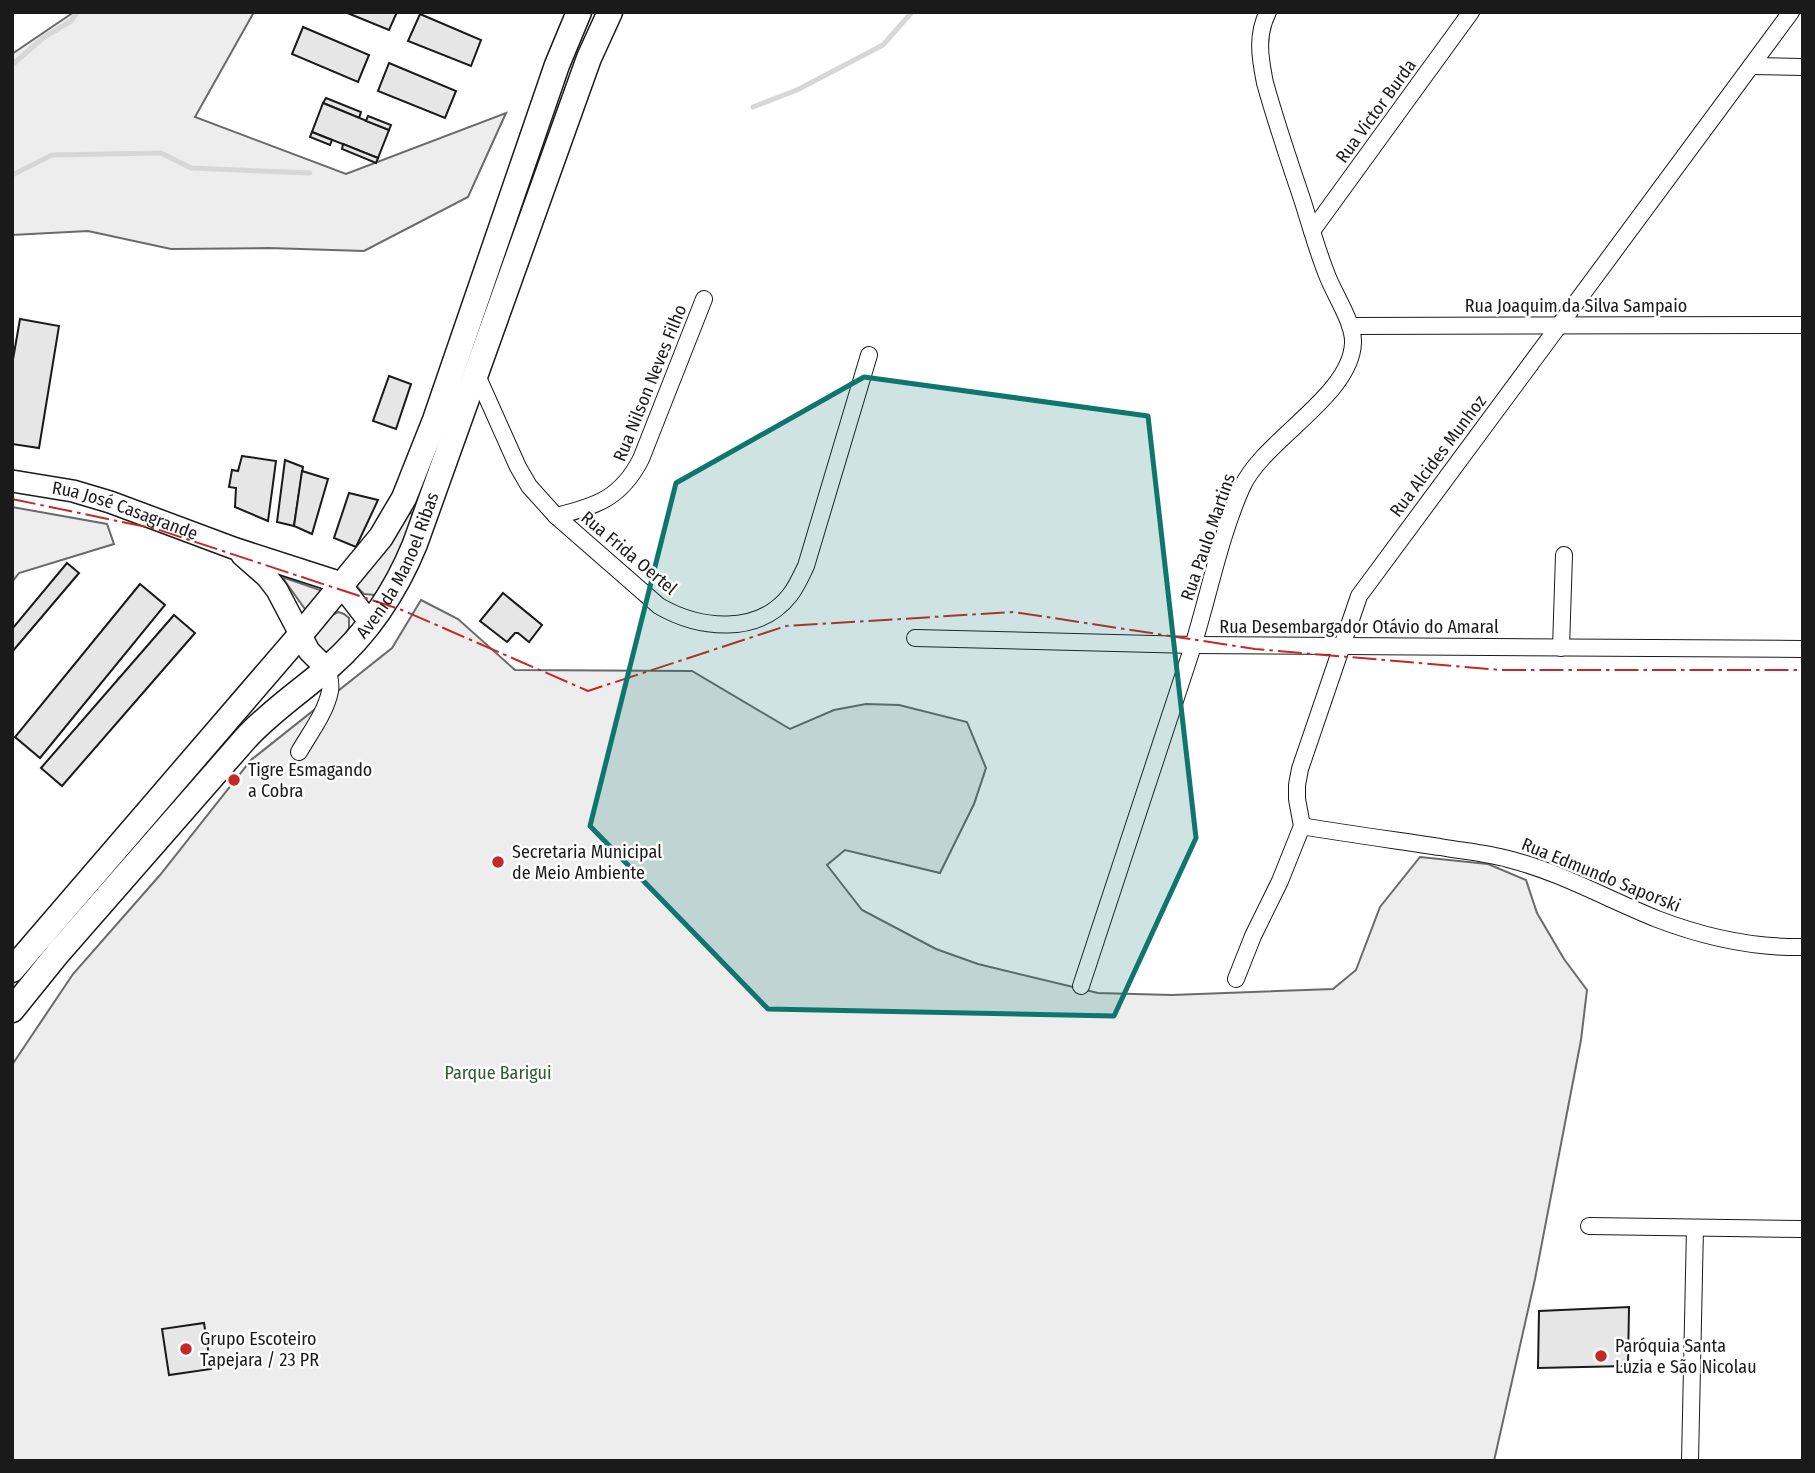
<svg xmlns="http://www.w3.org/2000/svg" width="1815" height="1473" font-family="'Fira Sans Condensed',sans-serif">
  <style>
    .built { fill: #ededed; stroke: #6a6a6a; stroke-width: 2 }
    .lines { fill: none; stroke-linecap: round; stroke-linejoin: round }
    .stream { stroke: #d7d7d7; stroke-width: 5 }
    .building { fill: #e6e6e6; stroke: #1a1a1a; stroke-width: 2 }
    .street-casing { stroke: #1a1a1a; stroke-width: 18 }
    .secondary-casing { stroke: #1a1a1a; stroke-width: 24 }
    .primary-casing { stroke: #1a1a1a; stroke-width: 27 }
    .street { stroke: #fff; stroke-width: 16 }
    .secondary { stroke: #fff; stroke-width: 21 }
    .primary { stroke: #fff; stroke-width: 24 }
    .power { stroke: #c62828; stroke-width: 2; stroke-dasharray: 24 5 3.5 5; stroke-linecap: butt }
    .marked { fill: #0f766e; fill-opacity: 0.2; stroke: #0f766e; stroke-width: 5; stroke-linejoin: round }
    .poi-dot { fill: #c62828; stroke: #fff; stroke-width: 2.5 }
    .labels { text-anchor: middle; stroke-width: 5; stroke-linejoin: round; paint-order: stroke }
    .street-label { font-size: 18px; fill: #1a1a1a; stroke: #fff }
    .poi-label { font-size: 18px; fill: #1a1a1a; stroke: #fff; text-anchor: start }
    .park-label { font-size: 18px; fill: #2b5a34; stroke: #fff }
  </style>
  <rect width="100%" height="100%" fill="#fff"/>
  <g class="built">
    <path d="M 74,12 L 254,12 L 195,117 L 346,174 L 506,113 L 468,197 L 364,251 L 269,248 L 171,249 L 88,231 L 12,235 L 12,54 Z"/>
    <path d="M 12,507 L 107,524 L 114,544 L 19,573 L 12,582 Z"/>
    <path d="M 406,511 L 417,516 L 398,559 L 375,595 L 364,594 L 358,588 L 356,584 Z"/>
    <path d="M 282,577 L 320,590 L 322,592 L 309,610 L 305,609 Z"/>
    <path d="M 421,600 L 458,619 L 515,670 L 692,671 L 790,729 L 834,710 L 866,704 L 899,705 L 967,722 L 986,768 L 974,804 L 940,873 L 845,850 L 827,865 L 862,910 L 936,949 L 978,964 L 1098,993 L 1172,995 L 1333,989 L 1356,970 L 1380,907 L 1420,857 L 1488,864 L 1526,880 L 1537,913 L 1564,959 L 1587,990 L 1581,1040 L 1535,1279 L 1494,1461 L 12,1461 L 12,1065 L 14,1062 L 73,974 L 160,875 L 251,760 L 392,648 Z"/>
    <path d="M 338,612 L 344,614 L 349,618 L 349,628 L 338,645 L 330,652 L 324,653 L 313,645 L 313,638 L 332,615 Z"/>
  </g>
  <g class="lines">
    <g class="stream">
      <path d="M 12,65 L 43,38 L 71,21 L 77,12"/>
      <path d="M 753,107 L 797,90 L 883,45 L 912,12"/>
      <path d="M 12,175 L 52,155 L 161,153 L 191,168 L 310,173"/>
    </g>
  </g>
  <g class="building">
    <path d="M 345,12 L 397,12 L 389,30 Z"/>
    <path d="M 420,14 L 481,40 L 471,66 L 408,41 Z"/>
    <path d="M 303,27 L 369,55 L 358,82 L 292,54 Z"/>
    <path d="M 389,63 L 456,91 L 445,118 L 378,91 Z"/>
    <path d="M 326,98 L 361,112 L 359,118 L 323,103 Z"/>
    <path d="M 323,103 L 389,130 L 378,158 L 312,132 Z"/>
    <path d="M 368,116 L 391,125 L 389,130 L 366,121 Z"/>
    <path d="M 312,132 L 332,140 L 330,145 L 310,137 Z"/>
    <path d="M 343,144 L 378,158 L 376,163 L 342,149 Z"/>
    <path d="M 20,319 L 59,326 L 39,448 L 12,444 L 12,365 Z"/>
    <path d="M 389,376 L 411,384 L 396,429 L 373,421 Z"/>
    <path d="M 242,456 L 276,461 L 268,521 L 235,507 L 236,488 L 229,487 L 232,470 L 238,471 Z"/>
    <path d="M 285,460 L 303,467 L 294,526 L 277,522 Z"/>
    <path d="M 302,471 L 328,479 L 312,534 L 294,526 Z"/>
    <path d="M 349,493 L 378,500 L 356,547 L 334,538 Z"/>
    <path d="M 67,563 L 79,573 L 12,652 L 12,629 Z"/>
    <path d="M 140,584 L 165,605 L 40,758 L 15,737 Z"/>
    <path d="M 503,593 L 542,625 L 529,642 L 518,633 L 515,633 L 507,642 L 480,621 Z"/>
    <path d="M 174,615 L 195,633 L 62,786 L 41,768 Z"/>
    <path d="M 1629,1307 L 1628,1366 L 1538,1368 L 1539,1311 Z"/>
    <path d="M 204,1323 L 211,1369 L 169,1375 L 162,1329 Z"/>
  </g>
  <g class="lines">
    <defs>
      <g id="street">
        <path d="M 1751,66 L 1803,67"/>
        <path d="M 1312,231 L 1471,12"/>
        <path d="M 1350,326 L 1803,325"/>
        <path d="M 476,373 L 518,467 L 529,486 L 556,516 L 659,606 C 699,629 758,636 790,595 C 797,586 801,576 806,566 L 869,355"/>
        <path d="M 556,516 C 597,506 621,498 641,459 L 704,299"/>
        <path d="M 915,638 L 1193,645 L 1803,649"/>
        <path d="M 1561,648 L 1564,555"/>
        <path d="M 299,752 C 310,733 326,712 330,691 C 332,683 329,677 327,669"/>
        <path d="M 1302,826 C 1348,834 1394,840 1440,847 C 1462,851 1486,853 1508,859 C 1560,872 1607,899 1657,919 C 1704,937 1752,948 1803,947"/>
        <path d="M 1236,979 L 1253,936 L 1280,881 L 1302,826 L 1297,799 L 1297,785 L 1300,769 L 1359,596 L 1791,12"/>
        <path d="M 1081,986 C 1118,873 1156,761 1192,649 C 1209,595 1219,539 1242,487 C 1264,439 1351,396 1353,343 C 1354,323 1334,294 1327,275 C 1317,250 1310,224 1302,199 C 1289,161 1276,122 1265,83 C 1260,58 1256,35 1268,12"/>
        <path d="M 1589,1226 L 1803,1229"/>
        <path d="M 1690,1461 L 1695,1228"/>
      </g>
      <g id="secondary">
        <path id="s1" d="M 12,481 L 73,491 L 110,502 L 236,549 L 332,580 L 341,585 L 371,624"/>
        <path d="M 242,555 L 267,577 L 277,590 L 309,651 L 327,669"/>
      </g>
      <g id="primary">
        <path d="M 12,970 L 301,634 L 381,537 L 404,498 L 435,420 L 557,65 L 579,12"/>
        <path id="s2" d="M 12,1010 L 58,953 L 246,738 C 271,711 301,691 329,667 C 368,633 395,593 415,544 L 570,111 L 589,58 L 610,12"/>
      </g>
    </defs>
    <use href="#street" class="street-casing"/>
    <use href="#secondary" class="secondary-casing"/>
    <use href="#primary" class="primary-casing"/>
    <use href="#street" class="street"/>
    <use href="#secondary" class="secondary"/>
    <use href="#primary" class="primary"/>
    <path class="power" d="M 12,499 L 156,529 L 402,610 L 588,691 L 786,626 L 1014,612 L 1255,649 L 1501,670 L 1803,670"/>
  </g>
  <path class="marked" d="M 864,377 L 1148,416 L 1196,838 L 1114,1016 L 768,1009 L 590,826 L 676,483 Z"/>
  <g class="poi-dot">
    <circle cx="234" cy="780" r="7"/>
    <circle cx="498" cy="862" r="7"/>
    <circle cx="186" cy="1349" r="7"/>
    <circle cx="1601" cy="1356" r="7"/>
  </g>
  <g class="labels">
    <g class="street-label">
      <text transform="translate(1376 111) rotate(-54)" y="6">Rua Victor Burda</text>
      <text x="1576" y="312">Rua Joaquim da Silva Sampaio</text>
      <text transform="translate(650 383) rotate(-68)" y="6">Rua Nilson Neves Filho</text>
      <text transform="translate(1438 456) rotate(-53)" y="6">Rua Alcides Munhoz</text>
      <text dy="6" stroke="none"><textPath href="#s1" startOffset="117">Rua José Casagrande</textPath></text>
      <text transform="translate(1208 537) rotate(-71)" y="6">Rua Paulo Martins</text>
      <text transform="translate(629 553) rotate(40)" y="6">Rua Frida Oertel</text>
      <text dy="6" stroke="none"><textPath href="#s2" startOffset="593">Avenida Manoel Ribas</textPath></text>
      <text x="1359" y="633">Rua Desembargador Otávio do Amaral</text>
      <text transform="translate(1601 875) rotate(22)" y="6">Rua Edmundo Saporski</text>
    </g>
    <g class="poi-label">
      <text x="248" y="776">Tigre Esmagando<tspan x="248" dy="21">a Cobra</tspan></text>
      <text x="512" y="858">Secretaria Municipal<tspan x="512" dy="21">de Meio Ambiente</tspan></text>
      <text x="200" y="1345">Grupo Escoteiro<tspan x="200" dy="21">Tapejara / 23 PR</tspan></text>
      <text x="1615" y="1352">Paróquia Santa<tspan x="1615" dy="21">Luzia e São Nicolau</tspan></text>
    </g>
    <g class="park-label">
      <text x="498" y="1079">Parque Barigui</text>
    </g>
  </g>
  <rect width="1815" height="1473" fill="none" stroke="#1a1a1a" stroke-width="28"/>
</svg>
